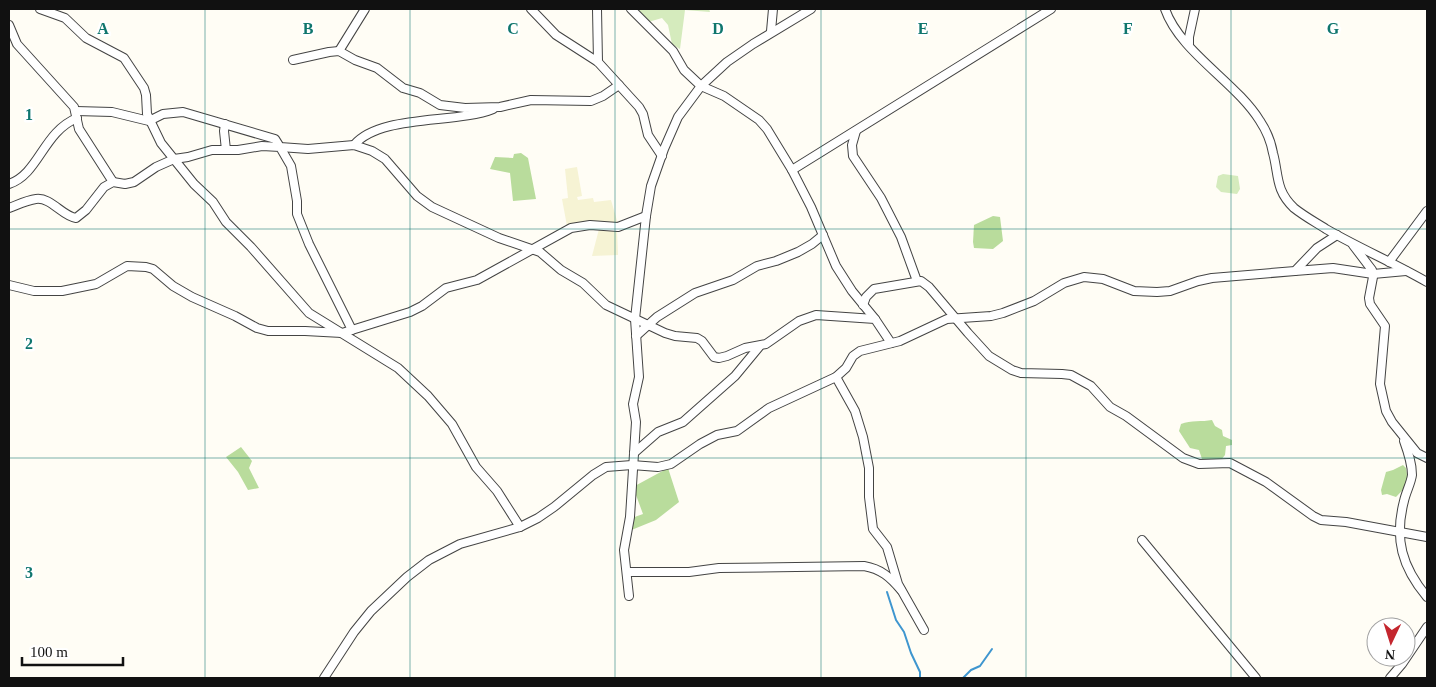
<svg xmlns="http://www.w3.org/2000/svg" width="1436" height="687" font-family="'Times New Roman',serif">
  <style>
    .farmland { fill: #f6f3d4 }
    .green { fill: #d5ebbd }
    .forest { fill: #b9dc9c }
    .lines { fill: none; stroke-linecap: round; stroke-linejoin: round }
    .stream { stroke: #3f96cf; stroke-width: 2 }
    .minor-casing { stroke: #444; stroke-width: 10 }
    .minor { stroke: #fff; stroke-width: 8 }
    .grid { fill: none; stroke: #0f766e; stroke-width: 1; stroke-opacity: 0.55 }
    .grid-label { font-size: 16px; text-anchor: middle; font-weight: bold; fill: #0f766e; stroke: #fff; stroke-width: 5; stroke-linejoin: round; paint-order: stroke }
  </style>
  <rect width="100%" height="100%" fill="#fffdf5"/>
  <g class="farmland">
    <path d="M 577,167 L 582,196 L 577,197 L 578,200 L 593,198 L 594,202 L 611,200 L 618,224 L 567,226 L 562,199 L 568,198 L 565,169 Z"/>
    <path d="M 599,229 L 617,229 L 618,255 L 592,256 Z"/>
  </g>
  <g class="green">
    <path d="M 631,9 L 709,9 L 710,12 L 685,10 L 680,49 L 672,44 L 668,25 L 662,18 L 645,23 Z"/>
    <path d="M 1223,174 L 1238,176 L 1240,189 L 1237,194 L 1221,192 L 1216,187 L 1218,176 Z"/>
  </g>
  <g class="forest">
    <path d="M 521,153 L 528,158 L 536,199 L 513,201 L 510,173 L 490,169 L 495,157 L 513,158 L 514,154 Z"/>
    <path d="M 993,216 L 1000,217 L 1003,241 L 993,249 L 974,248 L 973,242 L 974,225 Z"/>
    <path d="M 1212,420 L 1215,426 L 1222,430 L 1223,436 L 1232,440 L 1232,445 L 1226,446 L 1225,455 L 1221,460 L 1202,459 L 1199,450 L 1190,448 L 1179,431 L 1181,424 C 1191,420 1202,422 1212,420 Z"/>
    <path d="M 241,447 L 252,461 L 249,468 L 259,488 L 248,490 L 238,472 L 226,457 Z"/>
    <path d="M 1403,465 L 1406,468 C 1409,483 1406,487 1396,497 L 1387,494 L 1382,495 L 1381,490 L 1386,472 L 1393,470 Z"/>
    <path d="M 668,468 L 679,502 L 656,520 L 629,531 L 629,519 L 643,514 L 633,487 Z"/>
  </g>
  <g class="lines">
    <g class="stream">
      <path d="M 887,592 L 896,620 L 904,632 L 911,653 L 920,672 L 920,678"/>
      <path d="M 963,678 L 971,670 L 980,666 L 992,649"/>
    </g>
    <defs>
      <g id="minor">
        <path d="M 40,9 L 65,18 L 86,38 L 124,58 L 144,88 L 146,95 L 147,114 L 161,143 L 194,184 L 213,202 L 226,222 L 251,247 L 309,313 L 398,368 L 428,396 L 452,424 L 476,467 L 497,491 L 520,527"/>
        <path d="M 531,9 L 556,35 L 598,62 L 639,107 L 643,114 L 648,135 L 662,156"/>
        <path d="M 597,9 L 598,62"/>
        <path d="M 631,9 L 673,51 L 684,70 L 701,86 L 724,96 L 759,120 L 767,129 L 792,170 L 1051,9"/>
        <path d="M 1165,9 C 1180,52 1236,82 1260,121 C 1266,130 1271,142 1273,153 C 1279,175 1275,190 1294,208 C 1304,216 1315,222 1326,229 C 1359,248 1394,263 1427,282"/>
        <path d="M 9,25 L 17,44 L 74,107 L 79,129 L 113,182"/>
        <path d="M 771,31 L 773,9"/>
        <path d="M 1189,44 L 1189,37 L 1195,9"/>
        <path d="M 339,51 L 365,9"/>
        <path d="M 293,60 L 329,52 L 339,51 L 355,60 L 377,68 L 403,88 L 420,93 L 440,105 L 465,108 L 500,107 L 531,100 L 591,101 L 603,96 L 619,85"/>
        <path d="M 76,111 L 112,112 L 149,121 L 163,114 L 183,112 L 275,139 L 280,147 L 308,149 L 354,145 L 372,151 L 385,159 L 417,196 L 432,207 L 499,238 L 540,252 L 561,270 L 583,283 L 606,305 L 665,333 L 675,336 L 697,338 L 702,341 L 714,357 L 719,358 L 727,356 L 745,348 L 766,344 L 799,321 L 816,315 L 875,319 L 891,343"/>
        <path d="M 225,124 L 224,131 L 226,150"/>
        <path d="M 856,131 L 852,145 L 853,156 L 881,198 L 901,237 L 917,281"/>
        <path d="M 354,145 C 380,114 456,124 493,109"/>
        <path d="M 792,170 L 811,207 L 836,266 L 852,291 L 875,319"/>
        <path d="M 9,184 C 39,174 43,132 77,118"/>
        <path d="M 9,208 C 17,205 27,200 36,199 C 51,197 62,216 76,218 L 86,210 L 104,187 L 113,182 L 125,184 L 134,182 L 156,167 L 174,159 L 188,157 L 212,150 L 238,150 L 262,146 L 280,147 L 291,166 L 297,201 L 297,214 L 309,244 L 352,330"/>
        <path d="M 1353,245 L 1372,270 L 1373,277 L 1369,298 L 1370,304 L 1385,326 L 1380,384 L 1386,411 L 1392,422 L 1417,453 L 1427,458"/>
        <path d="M 1389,262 L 1427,211"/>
        <path d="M 1295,271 L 1333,268 L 1373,274 L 1406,271"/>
        <path d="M 9,285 L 34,291 L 62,291 L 96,284 L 127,266 L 146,267 L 153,269 L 173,286 L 192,297 L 235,316 L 257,328 L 268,331 L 305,331 L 342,333 L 410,312 L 422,306 L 446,288 L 477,280 L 571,228 L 590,225 L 618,227 L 646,216"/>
        <path d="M 863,305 L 866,297 L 874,289 L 921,281 L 929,287 L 968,333 L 989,356 L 1012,370 L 1021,373 L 1062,374 L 1071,375 L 1091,386 L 1110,407 L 1126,416 L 1183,458 L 1199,464 L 1230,463 L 1266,482 L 1313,516 L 1321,520 L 1346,522 L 1427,537"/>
        <path d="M 636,336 L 657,317 L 695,293 L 733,280 L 757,266 L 776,261 L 798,252 L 812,244 L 823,235"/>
        <path d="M 836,377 L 855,411 L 863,437 L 869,468 L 869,497 L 873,529 L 887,547 L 898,584 L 924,630"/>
        <path d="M 1404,441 C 1408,452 1412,463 1412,475 C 1411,483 1406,492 1404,501 C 1394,539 1402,567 1427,597"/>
        <path d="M 634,453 L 658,432 L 683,422 L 735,376 L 759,347"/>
        <path d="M 1142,540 L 1256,678"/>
        <path d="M 627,572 L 689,572 L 719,568 L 864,566 C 881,569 890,577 901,590"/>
        <path d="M 629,596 L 624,550 L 630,517 L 636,422 L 633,404 L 639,377 L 635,319 L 646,216 L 651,186 L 664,149 L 678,117 L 701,86 L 727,62 L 753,44 L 811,9"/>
        <path d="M 324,678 L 354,632 L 371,611 L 407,577 L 429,560 L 460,544 L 520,527 L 538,518 L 554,507 L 593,475 L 606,467 L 632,465 L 658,467 L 671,464 L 700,444 L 717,435 L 737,431 L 769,408 L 836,377 L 846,368 L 853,356 L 860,351 L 900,341 L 947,319 L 991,316 L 1003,313 L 1034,301 L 1064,283 L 1084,277 L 1103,279 L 1134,291 L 1157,292 L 1170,291 L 1198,281 L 1212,278 L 1295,271 L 1317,248 L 1337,235"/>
        <path d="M 1390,678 L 1402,664 L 1427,627"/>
      </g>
    </defs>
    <use href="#minor" class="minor-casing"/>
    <use href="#minor" class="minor"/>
  </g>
  <path class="grid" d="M 205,9 L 205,678M 410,9 L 410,678M 615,9 L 615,678M 821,9 L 821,678M 1026,9 L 1026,678M 1231,9 L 1231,678M 9,229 L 1427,229M 9,458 L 1427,458"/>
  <g class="grid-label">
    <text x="103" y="34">A</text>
    <text x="308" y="34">B</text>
    <text x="513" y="34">C</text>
    <text x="718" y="34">D</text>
    <text x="923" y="34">E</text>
    <text x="1128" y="34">F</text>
    <text x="1333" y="34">G</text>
    <text x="29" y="120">1</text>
    <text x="29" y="349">2</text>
    <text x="29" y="578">3</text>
  </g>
  <rect width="1436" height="687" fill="none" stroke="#111111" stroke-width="20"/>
  <g transform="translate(1391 642) rotate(184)"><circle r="24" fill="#ffffff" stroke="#a0a0a0"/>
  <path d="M0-4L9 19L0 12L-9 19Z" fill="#c4262e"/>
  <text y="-8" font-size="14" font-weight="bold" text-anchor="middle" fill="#111111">N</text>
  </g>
  <path d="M22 657v8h101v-8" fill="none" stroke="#111111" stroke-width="2.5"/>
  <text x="30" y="657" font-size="15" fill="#111111" stroke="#ffffff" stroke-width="4" paint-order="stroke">100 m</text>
</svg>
